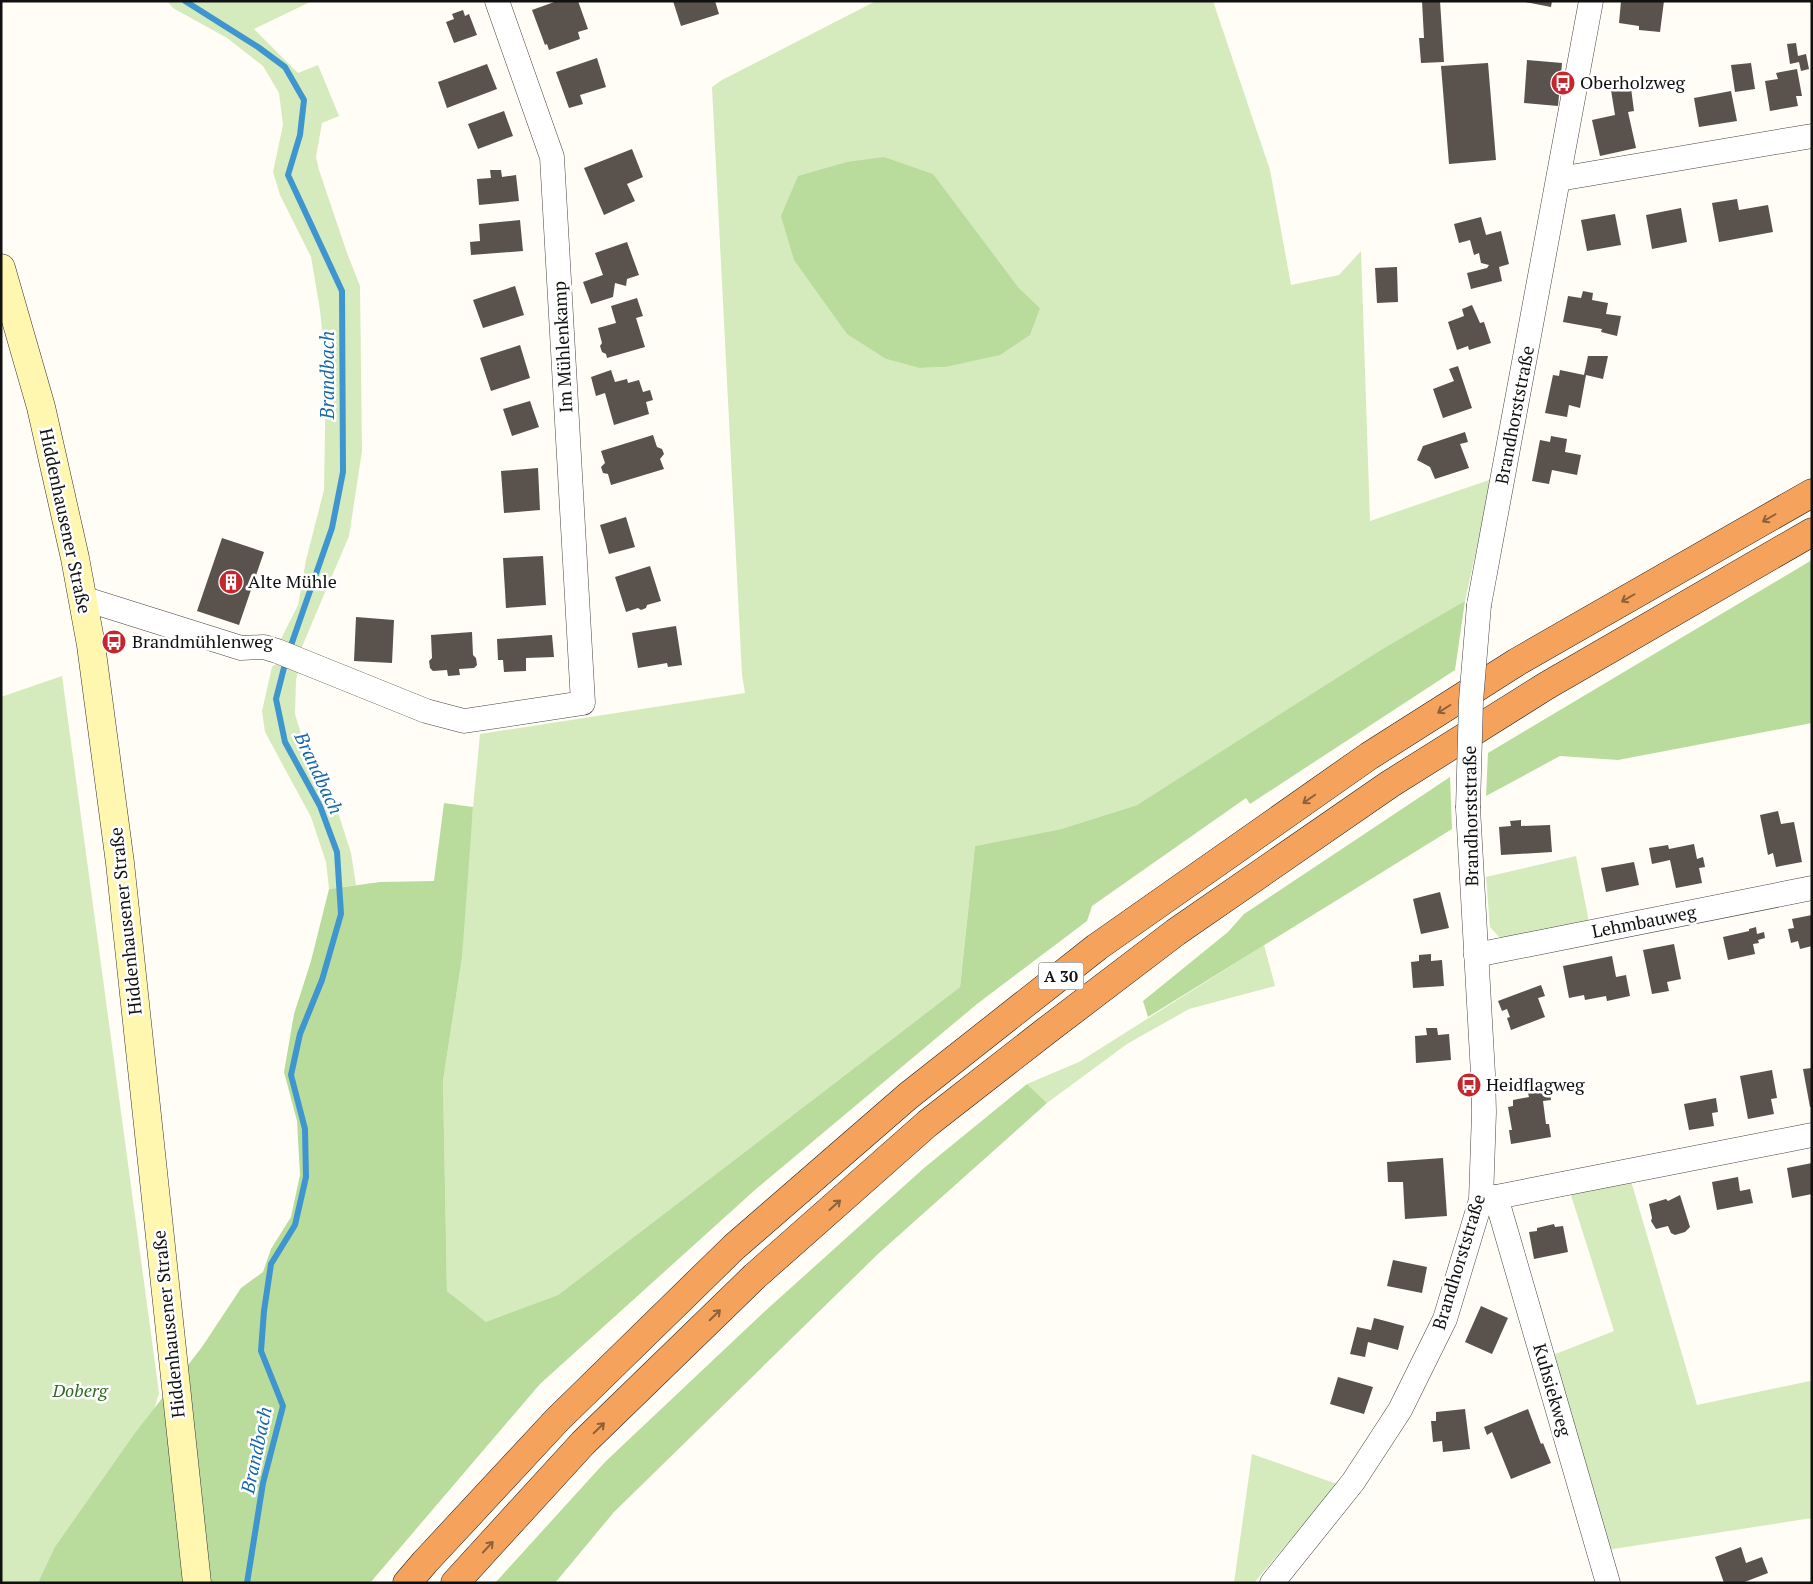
<svg xmlns="http://www.w3.org/2000/svg" width="1813" height="1584" font-family="'PT Serif',serif">
  <style>
    .green { fill: #d5ebbd; fill-rule: evenodd }
    .forest { fill: #b9dc9c }
    .lines { fill: none; stroke-linecap: round; stroke-linejoin: round }
    .stream { stroke: #3f96cf; stroke-width: 6 }
    .building { fill: #5a524d }
    .street-casing { stroke: #444; stroke-width: 25 }
    .secondary-casing { stroke: #333; stroke-width: 29 }
    .highway-casing { stroke: #222; stroke-width: 29 }
    .street { stroke: #fff; stroke-width: 24 }
    .secondary { stroke: #fff6b0; stroke-width: 28 }
    .highway { stroke: #f5a25d; stroke-width: 28 }
    .street-bridge-casing { stroke: #444; stroke-width: 25; stroke-linecap: butt }
    .street-bridge { stroke: #fff; stroke-width: 24 }
    .oneway { stroke: #8e613b }
    .labels { text-anchor: middle; stroke-width: 5; stroke-linejoin: round; paint-order: stroke }
    .shield { fill: #fff; stroke: #585858; stroke-width: 1 }
    .shield-label { font-size: 16px; font-weight: bold; fill: #111 }
    .poi-label { font-size: 18px; fill: #111; stroke: #fff; text-anchor: start }
    .street-label { font-size: 18px; fill: #111; stroke: #fff }
    .park-label { font-size: 18px; font-style: italic; fill: #2f6b1f; stroke: #fff }
    .water-label { font-size: 19px; font-style: italic; fill: #1768a6; stroke: #fff }
  </style>
  <rect width="100%" height="100%" fill="#fffdf5"/>
  <g class="green">
    <path d="M 167,1 L 312,1 L 254,29 L 298,73 L 318,65 L 339,116 L 322,123 L 316,157 L 319,170 L 347,253 L 360,286 L 362,451 L 349,536 L 301,649 L 281,639 L 298,605 L 306,560 L 324,490 L 326,369 L 320,310 L 311,257 L 280,195 L 273,172 L 283,125 L 279,93 L 263,66 L 227,38 L 173,8 Z"/>
    <path d="M 876,1 L 1213,1 L 1270,170 L 1291,285 L 1339,275 L 1361,251 L 1370,521 L 1492,479 L 1465,601 L 1137,805 L 1061,829 L 975,846 L 960,987 L 558,1295 L 486,1323 L 447,1291 L 443,1081 L 462,958 L 466,881 L 480,734 L 745,693 L 742,675 L 712,87 L 722,80 ZM 1018,287 L 1040,308 L 945,367 L 919,368 L 886,359 Z"/>
    <path d="M 280,661 L 299,668 L 296,680 L 295,714 L 309,760 L 336,806 L 351,853 L 356,885 L 329,889 L 326,862 L 311,817 L 265,732 L 262,711 L 272,667 Z"/>
    <path d="M 62,676 L 159,1393 L 105,1583 L 1,1583 L 1,697 Z"/>
    <path d="M 1576,856 L 1589,922 L 1516,937 L 1499,937 L 1490,927 L 1486,877 Z"/>
    <path d="M 1264,945 L 1275,986 L 1189,1009 L 1127,1044 L 1047,1103 L 1027,1084 L 1079,1062 Z"/>
    <path d="M 1631,1181 L 1697,1405 L 1810,1381 L 1812,1385 L 1812,1518 L 1607,1550 L 1548,1357 L 1614,1331 L 1570,1192 Z"/>
    <path d="M 1252,1454 L 1337,1484 L 1254,1583 L 1234,1583 Z"/>
  </g>
  <g class="forest">
    <path d="M 884,157 L 933,174 L 1018,287 L 1040,308 L 1030,335 L 1000,355 L 945,367 L 919,368 L 886,359 L 847,334 L 794,260 L 781,216 L 798,176 L 847,162 Z"/>
    <path d="M 1812,560 L 1812,723 L 1618,760 L 1560,756 L 1486,796 L 1488,753 Z"/>
    <path d="M 1465,601 L 1455,670 L 1250,804 L 1246,798 L 1092,906 L 1087,921 L 977,1004 L 756,1189 L 540,1384 L 370,1583 L 38,1583 L 55,1547 L 135,1433 L 202,1347 L 241,1288 L 263,1272 L 271,1249 L 291,1217 L 300,1175 L 297,1121 L 284,1072 L 294,1014 L 311,961 L 329,889 L 380,882 L 434,881 L 444,803 L 473,807 L 462,958 L 443,1081 L 447,1291 L 486,1322 L 558,1295 L 960,987 L 975,846 L 1061,829 L 1137,805 L 1381,650 Z"/>
    <path d="M 1450,777 L 1452,829 L 1148,1017 L 1143,1001 L 1228,932 L 1244,914 Z"/>
    <path d="M 1027,1084 L 1047,1103 L 879,1253 L 614,1512 L 555,1583 L 495,1583 L 605,1462 L 764,1312 L 924,1168 Z"/>
  </g>
  <g class="lines">
    <g class="stream">
      <path d="M 185,1 L 258,47 L 285,67 L 304,100 L 300,135 L 288,175 L 342,291 L 343,472 L 332,528 L 289,651"/>
      <path d="M 247,1583 L 263,1483 L 283,1406 L 261,1351 L 264,1311 L 271,1264 L 295,1225 L 306,1177 L 305,1129 L 291,1075 L 300,1034 L 322,980 L 341,914 L 337,852 L 320,806 L 285,742 L 276,699 L 286,660"/>
    </g>
  </g>
  <g class="building">
    <path d="M 557,1 L 578,1 L 588,29 L 578,32 L 580,39 L 549,50 L 547,44 L 545,45 L 532,10 Z"/>
    <path d="M 673,1 L 715,1 L 719,14 L 681,26 Z"/>
    <path d="M 1422,1 L 1440,1 L 1444,62 L 1421,63 L 1419,38 L 1424,38 Z"/>
    <path d="M 1520,1 L 1552,1 L 1551,7 Z"/>
    <path d="M 1621,1 L 1664,1 L 1660,32 L 1639,30 L 1639,26 L 1619,23 Z"/>
    <path d="M 463,10 L 465,16 L 469,14 L 477,35 L 454,43 L 446,22 L 454,19 L 452,14 Z"/>
    <path d="M 1796,43 L 1798,56 L 1806,54 L 1809,69 L 1801,71 L 1799,62 L 1790,64 L 1787,44 Z"/>
    <path d="M 597,58 L 606,87 L 580,95 L 583,104 L 569,108 L 556,72 Z"/>
    <path d="M 1527,60 L 1562,63 L 1558,106 L 1524,103 Z"/>
    <path d="M 1488,63 L 1496,160 L 1449,164 L 1441,66 Z"/>
    <path d="M 1751,63 L 1755,89 L 1735,92 L 1731,65 Z"/>
    <path d="M 487,64 L 497,89 L 447,108 L 438,82 Z"/>
    <path d="M 1797,69 L 1802,96 L 1796,96 L 1798,106 L 1770,111 L 1765,81 L 1778,79 L 1776,73 Z"/>
    <path d="M 1631,88 L 1634,111 L 1628,112 L 1636,148 L 1600,156 L 1592,120 L 1615,115 L 1611,90 Z"/>
    <path d="M 1731,91 L 1737,121 L 1699,127 L 1694,98 Z"/>
    <path d="M 504,111 L 513,136 L 478,149 L 468,124 Z"/>
    <path d="M 632,149 L 643,177 L 627,184 L 635,201 L 604,215 L 584,168 Z"/>
    <path d="M 490,170 L 501,170 L 502,177 L 516,175 L 519,201 L 479,205 L 477,179 L 491,178 Z"/>
    <path d="M 1737,199 L 1739,210 L 1768,205 L 1773,232 L 1719,242 L 1712,203 Z"/>
    <path d="M 1681,208 L 1687,242 L 1652,249 L 1646,215 Z"/>
    <path d="M 1615,214 L 1621,245 L 1587,251 L 1581,220 Z"/>
    <path d="M 1481,217 L 1486,235 L 1501,231 L 1509,264 L 1499,267 L 1502,281 L 1471,289 L 1467,273 L 1487,268 L 1489,265 L 1481,263 L 1479,253 L 1474,255 L 1470,240 L 1459,243 L 1454,224 Z"/>
    <path d="M 520,220 L 523,251 L 471,255 L 470,242 L 480,241 L 479,224 Z"/>
    <path d="M 627,242 L 639,275 L 627,279 L 626,286 L 615,283 L 613,297 L 591,304 L 583,282 L 603,275 L 595,253 Z"/>
    <path d="M 1397,267 L 1398,302 L 1377,303 L 1375,268 Z"/>
    <path d="M 515,286 L 524,315 L 483,328 L 473,300 Z"/>
    <path d="M 1583,291 L 1593,293 L 1592,300 L 1608,303 L 1606,314 L 1621,316 L 1617,336 L 1601,332 L 1602,329 L 1563,322 L 1568,296 L 1581,298 Z"/>
    <path d="M 637,298 L 643,316 L 636,318 L 645,347 L 607,358 L 606,354 L 602,352 L 600,346 L 602,343 L 598,328 L 616,323 L 611,306 Z"/>
    <path d="M 1472,305 L 1480,323 L 1484,322 L 1491,343 L 1469,350 L 1468,346 L 1457,350 L 1448,322 L 1464,316 L 1462,309 Z"/>
    <path d="M 520,345 L 530,378 L 491,391 L 480,358 Z"/>
    <path d="M 1588,356 L 1608,356 L 1603,379 L 1586,375 L 1580,408 L 1569,405 L 1567,417 L 1545,413 L 1553,375 L 1559,376 L 1560,370 L 1584,375 Z"/>
    <path d="M 1458,366 L 1472,408 L 1443,418 L 1433,389 L 1454,381 L 1449,369 Z"/>
    <path d="M 611,370 L 615,382 L 627,379 L 628,383 L 639,380 L 643,392 L 650,390 L 653,400 L 646,402 L 649,414 L 614,425 L 605,393 L 596,396 L 591,377 Z"/>
    <path d="M 530,401 L 539,427 L 512,436 L 503,409 Z"/>
    <path d="M 1465,432 L 1468,442 L 1460,444 L 1469,468 L 1435,479 L 1430,467 L 1417,460 L 1423,446 Z"/>
    <path d="M 653,435 L 657,447 L 662,449 L 664,454 L 660,459 L 664,469 L 611,485 L 608,474 L 603,473 L 601,467 L 605,463 L 601,451 Z"/>
    <path d="M 1551,436 L 1567,439 L 1565,452 L 1581,455 L 1577,475 L 1552,470 L 1549,484 L 1532,481 L 1540,440 L 1550,442 Z"/>
    <path d="M 538,468 L 540,510 L 504,513 L 501,471 Z"/>
    <path d="M 626,517 L 635,547 L 609,554 L 600,525 Z"/>
    <path d="M 222,538 L 264,552 L 239,625 L 197,611 Z"/>
    <path d="M 543,556 L 546,605 L 506,608 L 503,558 Z"/>
    <path d="M 650,566 L 661,601 L 647,605 L 646,608 L 641,610 L 638,608 L 626,612 L 615,577 Z"/>
    <path d="M 356,617 L 394,620 L 392,663 L 354,661 Z"/>
    <path d="M 676,626 L 682,665 L 668,667 L 667,663 L 638,668 L 632,633 Z"/>
    <path d="M 472,632 L 473,655 L 476,658 L 477,665 L 474,668 L 459,669 L 460,675 L 448,676 L 447,670 L 433,671 L 430,668 L 429,661 L 432,658 L 431,635 Z"/>
    <path d="M 552,635 L 554,657 L 526,658 L 526,671 L 504,672 L 503,660 L 498,660 L 497,639 Z"/>
    <path d="M 1778,811 L 1781,824 L 1794,822 L 1802,862 L 1776,867 L 1773,853 L 1768,855 L 1760,815 Z"/>
    <path d="M 1521,820 L 1521,826 L 1550,825 L 1552,852 L 1501,855 L 1499,827 L 1511,826 L 1510,821 Z"/>
    <path d="M 1694,844 L 1697,859 L 1703,857 L 1705,867 L 1699,868 L 1702,883 L 1676,888 L 1670,860 L 1652,864 L 1649,848 L 1668,845 L 1669,849 Z"/>
    <path d="M 1634,862 L 1639,885 L 1606,892 L 1601,868 Z"/>
    <path d="M 1440,892 L 1449,928 L 1421,934 L 1413,899 Z"/>
    <path d="M 1812,915 L 1812,946 L 1800,949 L 1798,941 L 1791,943 L 1788,929 L 1794,928 L 1792,919 Z"/>
    <path d="M 1756,927 L 1757,934 L 1764,932 L 1765,938 L 1758,940 L 1759,943 L 1753,944 L 1755,954 L 1728,960 L 1723,937 L 1749,931 L 1749,929 Z"/>
    <path d="M 1674,944 L 1681,979 L 1667,982 L 1669,991 L 1652,994 L 1643,950 Z"/>
    <path d="M 1431,954 L 1431,961 L 1442,960 L 1444,986 L 1413,988 L 1411,962 L 1419,961 L 1419,955 Z"/>
    <path d="M 1612,956 L 1616,977 L 1626,975 L 1630,996 L 1607,1001 L 1606,996 L 1585,1000 L 1584,995 L 1569,998 L 1563,966 Z"/>
    <path d="M 1541,985 L 1545,996 L 1538,998 L 1545,1017 L 1511,1030 L 1507,1018 L 1510,1017 L 1507,1009 L 1502,1011 L 1498,1001 Z"/>
    <path d="M 1426,1028 L 1437,1028 L 1438,1035 L 1449,1034 L 1451,1060 L 1416,1063 L 1415,1036 L 1427,1035 Z"/>
    <path d="M 1812,1068 L 1812,1107 L 1810,1107 L 1803,1069 Z"/>
    <path d="M 1772,1070 L 1777,1098 L 1771,1099 L 1774,1114 L 1748,1119 L 1740,1076 Z"/>
    <path d="M 1549,1085 L 1551,1100 L 1543,1101 L 1546,1124 L 1549,1124 L 1551,1137 L 1511,1144 L 1509,1130 L 1512,1130 L 1508,1107 L 1513,1106 L 1513,1100 L 1529,1097 L 1527,1089 Z"/>
    <path d="M 1716,1098 L 1718,1112 L 1712,1113 L 1714,1126 L 1689,1130 L 1684,1104 Z"/>
    <path d="M 1443,1158 L 1447,1216 L 1405,1219 L 1403,1182 L 1388,1182 L 1387,1162 Z"/>
    <path d="M 1812,1163 L 1812,1194 L 1792,1198 L 1787,1168 Z"/>
    <path d="M 1738,1177 L 1740,1191 L 1750,1189 L 1753,1203 L 1717,1210 L 1712,1182 Z"/>
    <path d="M 1680,1195 L 1690,1227 L 1685,1232 L 1675,1235 L 1671,1233 L 1668,1226 L 1656,1229 L 1651,1221 L 1652,1218 L 1649,1204 L 1666,1199 L 1668,1201 Z"/>
    <path d="M 1554,1224 L 1555,1227 L 1563,1226 L 1568,1252 L 1534,1259 L 1529,1232 L 1537,1231 L 1537,1228 Z"/>
    <path d="M 1393,1260 L 1427,1267 L 1422,1293 L 1387,1286 Z"/>
    <path d="M 1481,1306 L 1508,1318 L 1492,1354 L 1465,1342 Z"/>
    <path d="M 1374,1318 L 1404,1326 L 1398,1350 L 1368,1342 L 1365,1357 L 1350,1354 L 1357,1327 L 1371,1330 Z"/>
    <path d="M 1338,1377 L 1373,1387 L 1364,1414 L 1330,1404 Z"/>
    <path d="M 1465,1409 L 1470,1449 L 1443,1452 L 1442,1441 L 1433,1442 L 1431,1421 L 1436,1421 L 1436,1412 Z"/>
    <path d="M 1528,1409 L 1541,1444 L 1543,1443 L 1551,1463 L 1511,1479 L 1492,1432 L 1487,1435 L 1484,1427 Z"/>
    <path d="M 1741,1547 L 1746,1563 L 1762,1557 L 1768,1573 L 1742,1583 L 1724,1583 L 1715,1557 Z"/>
  </g>
  <g class="lines">
    <defs>
      <g id="street">
        <path d="M 1559,179 L 1812,136"/>
        <path d="M 82,598 L 241,648 L 264,647 L 277,651 L 426,711 L 464,721 L 583,703 L 552,157 L 497,1"/>
        <path d="M 1479,605 L 1591,1"/>
        <path d="M 1476,955 L 1812,888"/>
        <path d="M 1496,1197 L 1608,1583"/>
        <path d="M 1481,1200 L 1812,1135"/>
        <path d="M 1272,1583 L 1353,1482 L 1400,1410 L 1445,1319 L 1481,1200 L 1484,1112 L 1483,1074 L 1468,808"/>
      </g>
      <path id="secondary" d="M 1,268 L 41,407 L 75,558 L 91,645 L 120,863 L 197,1583"/>
      <g id="highway">
        <path d="M 407,1583 L 425,1562 L 557,1420 L 734,1247 L 908,1096 L 1097,947 L 1369,756 L 1517,662 L 1812,493"/>
        <path d="M 455,1583 L 583,1443 L 755,1276 L 928,1123 L 1046,1031 L 1176,932 L 1390,784 L 1546,686 L 1812,532"/>
      </g>
    </defs>
    <use href="#street" class="street-casing"/>
    <use href="#secondary" class="secondary-casing"/>
    <use href="#highway" class="highway-casing"/>
    <use href="#street" class="street"/>
    <use href="#secondary" class="secondary"/>
    <use href="#highway" class="highway"/>
    <defs>
      <path id="street-bridge" d="M 1468,808 L 1471,701 L 1479,605"/>
    </defs>
    <use href="#street-bridge" class="street-bridge-casing"/>
    <use href="#street-bridge" class="street-bridge"/>
  </g>
  <defs><path id="oneway-shaft" d="M-6 0H5M1.5-3L5.5 0L1.5 3" fill="none" stroke-width="1.6" stroke-linecap="round" stroke-linejoin="round" transform="scale(1.25)"/></defs>
  <g class="oneway">
    <use href="#oneway-shaft" transform="translate(1769 518) rotate(150)"/>
    <use href="#oneway-shaft" transform="translate(1628 598) rotate(150)"/>
    <use href="#oneway-shaft" transform="translate(1444 709) rotate(148)"/>
    <use href="#oneway-shaft" transform="translate(1309 799) rotate(145)"/>
    <use href="#oneway-shaft" transform="translate(835 1205) rotate(-42)"/>
    <use href="#oneway-shaft" transform="translate(715 1315) rotate(-44)"/>
    <use href="#oneway-shaft" transform="translate(599 1428) rotate(-44)"/>
    <use href="#oneway-shaft" transform="translate(488 1547) rotate(-47)"/>
  </g>
  <defs>
    <symbol id="bus-disc" viewBox="-11 -11 22 22"><circle r="9.5" fill="#c4262e" stroke="#fff"/><path d="M-5-6H5V4H4V6H2V4H-2V6H-4V4H-5ZM-3.5-4V0h7V-4ZM-3.5 1.2v1.5H-2V1.2ZM2 1.2v1.5H3.5V1.2Z" fill="#fff"/></symbol>
    <symbol id="building-disc" viewBox="-11 -11 22 22"><circle r="9.5" fill="#c4262e" stroke="#fff"/><path d="M-4-6H4V6H1V3H-1V6H-4ZM-2.5-4.3h1.7v1.8h-1.7ZM.8-4.3h1.7v1.8H.8ZM-2.5-1h1.7V.8h-1.7ZM.8-1h1.7V.8H.8Z" fill="#fff"/></symbol>
  </defs>
  <g fill-rule="evenodd">
    <use href="#bus-disc" x="1549" y="69" width="28" height="28"/>
    <use href="#building-disc" x="217" y="568" width="28" height="28"/>
    <use href="#bus-disc" x="100" y="628" width="28" height="28"/>
    <use href="#bus-disc" x="1455" y="1071" width="28" height="28"/>
  </g>
  <g class="labels">
    <rect class="shield" x="1038.5" y="962.5" width="45" height="27" rx="4"/>
    <g class="shield-label">
      <text x="1061" y="982">A 30</text>
    </g>
    <g class="poi-label">
      <text x="1580" y="89">Oberholzweg</text>
      <text x="248" y="588">Alte Mühle</text>
      <text x="132" y="648">Brandmühlenweg</text>
      <text x="1486" y="1091">Heidflagweg</text>
    </g>
    <g class="street-label">
      <text transform="translate(563 347) rotate(-93)" y="6">Im Mühlenkamp</text>
      <text transform="translate(1515 415) rotate(-79)" y="6">Brandhorststraße</text>
      <text transform="translate(65 521) rotate(78)" y="6">Hiddenhausener Straße</text>
      <text transform="translate(1471 816) rotate(-91)" y="6">Brandhorststraße</text>
      <text transform="translate(126 921) rotate(-96)" y="6">Hiddenhausener Straße</text>
      <text transform="translate(1644 922) rotate(-11)" y="6">Lehmbauweg</text>
      <text transform="translate(1459 1262) rotate(-73)" y="6">Brandhorststraße</text>
      <text transform="translate(169 1324) rotate(-96)" y="6">Hiddenhausener Straße</text>
      <text transform="translate(1552 1390) rotate(74)" y="6">Kuhsiekweg</text>
    </g>
    <g class="park-label">
      <text x="80" y="1397">Doberg</text>
    </g>
    <g class="water-label">
      <text transform="translate(327 375) rotate(-90)" y="7">Brandbach</text>
      <text transform="translate(319 773) rotate(65)" y="7">Brandbach</text>
      <text transform="translate(256 1450) rotate(-78)" y="7">Brandbach</text>
    </g>
  </g>
  <rect width="1813" height="1584" fill="none" stroke="#111111" stroke-width="5"/>
</svg>
